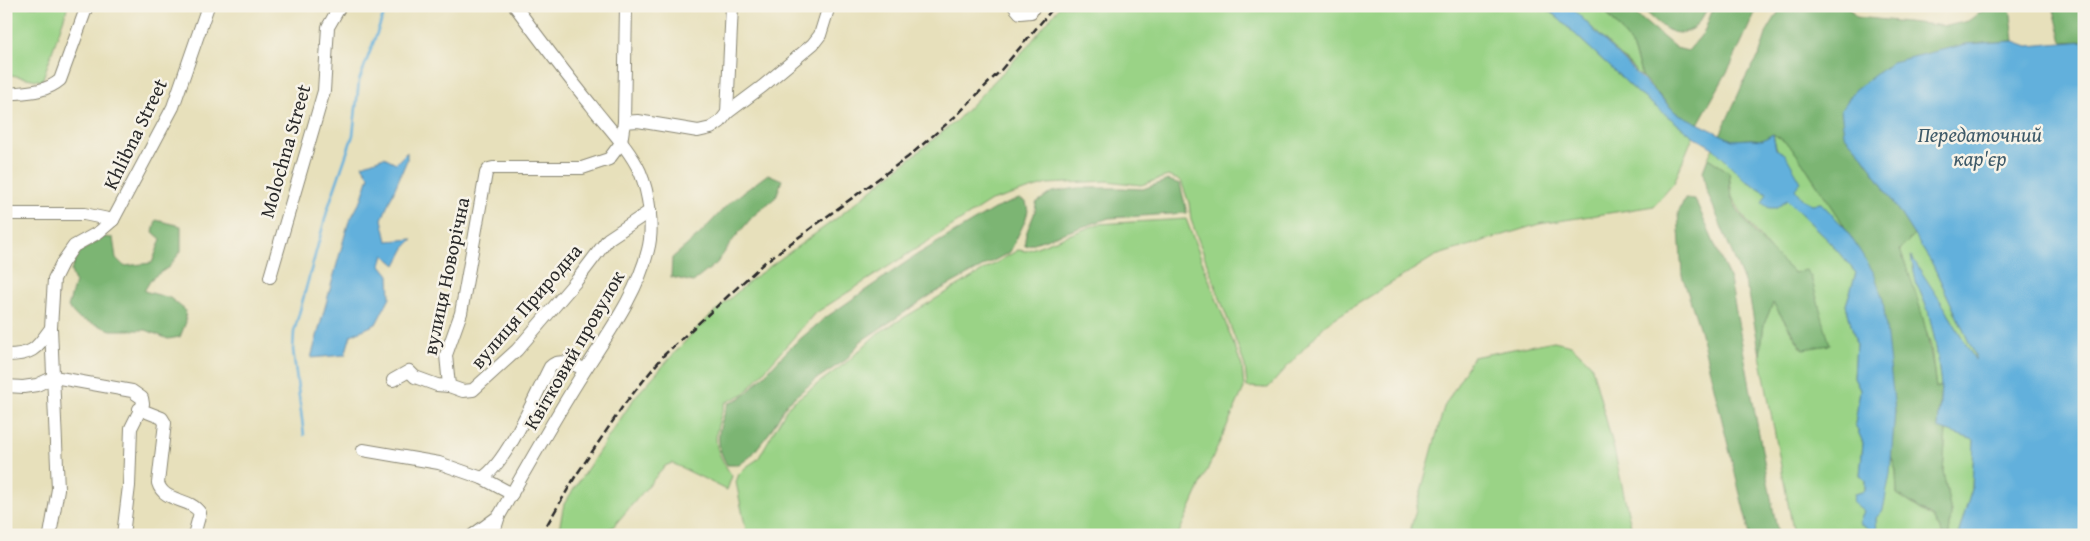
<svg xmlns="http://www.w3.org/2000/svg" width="2090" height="541" font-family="'Gentium Book Plus',serif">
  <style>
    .green { fill: #9ad386; stroke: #627f58 }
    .forest { fill: #7bb573; stroke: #53704f }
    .water { fill: #62b0dc; stroke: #466e84 }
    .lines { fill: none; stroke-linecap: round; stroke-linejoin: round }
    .stream { stroke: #62b0dc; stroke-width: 2.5 }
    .minor-casing { stroke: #898673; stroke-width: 14 }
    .minor { stroke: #fff; stroke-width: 12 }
    .rail { stroke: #2b2b2b; stroke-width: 2.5; stroke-dasharray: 8 4; stroke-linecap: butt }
    .labels { text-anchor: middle; stroke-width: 5; stroke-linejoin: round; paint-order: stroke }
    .street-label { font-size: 20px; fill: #2b2b2b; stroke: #f7f3e8 }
    .water-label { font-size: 21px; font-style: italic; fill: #3e5a69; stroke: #f7f3e8 }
  </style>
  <rect width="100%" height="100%" fill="#f7f3e8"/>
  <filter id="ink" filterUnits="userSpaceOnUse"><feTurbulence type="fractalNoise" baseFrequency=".02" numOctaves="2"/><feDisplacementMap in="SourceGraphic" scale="10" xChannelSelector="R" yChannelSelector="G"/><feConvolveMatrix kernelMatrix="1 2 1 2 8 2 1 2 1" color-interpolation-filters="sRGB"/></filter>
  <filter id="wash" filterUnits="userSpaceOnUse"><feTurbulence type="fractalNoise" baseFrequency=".0096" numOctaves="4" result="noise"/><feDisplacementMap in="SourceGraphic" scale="20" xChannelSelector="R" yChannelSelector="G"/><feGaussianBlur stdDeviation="1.12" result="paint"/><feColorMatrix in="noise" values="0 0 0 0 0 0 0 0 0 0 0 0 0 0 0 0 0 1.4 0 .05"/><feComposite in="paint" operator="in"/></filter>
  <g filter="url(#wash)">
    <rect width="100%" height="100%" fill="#e7e0bb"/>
    <g class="green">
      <path d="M 14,6 L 68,6 L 42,81 L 6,74 L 6,42 Z"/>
      <path d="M 1060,6 L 1544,6 L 1560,20 L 1638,93 L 1693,136 L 1674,183 L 1654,206 L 1539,224 L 1435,256 L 1327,323 L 1268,388 L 1247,387 L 1245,366 L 1191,220 L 1189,203 L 1181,181 L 1168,176 L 1141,185 L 1107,181 L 1047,184 L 991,201 L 814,314 L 745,393 L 725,403 C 713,439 711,444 732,476 L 727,490 L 672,463 L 665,466 L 613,527 L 589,535 L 572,535 L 559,529 L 564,504 L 635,397 L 699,326 L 751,280 L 837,218 L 956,121 L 1028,46 Z"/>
      <path d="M 1570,6 L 1601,6 L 1631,43 L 1643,78 Z"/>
      <path d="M 1773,134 C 1795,145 1804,166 1818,186 C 1827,200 1837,212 1845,228 L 1821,203 L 1812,205 C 1809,203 1804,201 1802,199 C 1790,188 1776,150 1773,134 Z"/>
      <path d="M 1713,148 L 1745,180 L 1768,193 L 1787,200 L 1829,241 L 1856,273 L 1846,305 L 1856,343 L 1854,378 L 1860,390 L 1855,424 L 1863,443 L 1860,475 L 1865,481 L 1864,511 L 1869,535 L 1794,535 L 1760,355 L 1764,324 L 1773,303 L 1802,349 L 1817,303 L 1811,277 L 1794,273 L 1775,256 L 1746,220 L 1732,197 L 1729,172 L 1708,158 Z"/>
      <path d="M 1186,219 L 1242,366 L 1244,388 L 1178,535 L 747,535 L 736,482 L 739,474 L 746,467 L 758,459 L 789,405 L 847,362 L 878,333 L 1018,250 L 1026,251 L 1098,224 Z"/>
      <path d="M 1914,235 L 1933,265 L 1975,355 L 1976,362 L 1945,308 L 1916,282 L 1928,310 L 1936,345 L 1941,386 L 1936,388 L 1931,346 L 1900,250 Z"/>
      <path d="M 1554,341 L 1571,345 L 1591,364 L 1613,445 L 1633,535 L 1409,535 L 1444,407 L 1473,357 Z"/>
      <path d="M 1946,430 L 1974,440 L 1972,489 L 1958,535 L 1949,535 L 1951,513 L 1943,471 Z"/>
      <path d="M 1891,455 L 1896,471 L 1897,494 L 1933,518 L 1943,535 L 1877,535 L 1876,518 L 1883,510 Z"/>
    </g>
    <g class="forest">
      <path d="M 1601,6 L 1626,6 L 1676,48 L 1688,51 L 1704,32 L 1714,6 L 1754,6 L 1754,15 L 1731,65 L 1698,124 L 1675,112 L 1643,78 L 1631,43 Z"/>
      <path d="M 1640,6 L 1671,6 L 1677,12 L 1682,6 L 1708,6 C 1702,21 1689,39 1670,31 C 1662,28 1647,13 1640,6 Z"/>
      <path d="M 1782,6 L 1847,6 L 1856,17 L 1947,26 L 1968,21 L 1989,6 L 2010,6 L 2014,41 L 1966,44 L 1844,135 L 1864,157 L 1914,235 L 1900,250 C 1919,298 1930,337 1936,388 L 1941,386 L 1938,427 L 1946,430 L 1943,471 L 1951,513 L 1949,535 L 1943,535 L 1933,517 L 1897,494 L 1896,471 L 1891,455 L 1895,411 L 1889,368 L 1845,228 C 1837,212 1827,200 1818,186 C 1804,166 1795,145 1773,134 L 1763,140 L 1751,139 L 1732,140 L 1720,135 L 1747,75 L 1759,56 L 1767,31 Z"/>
      <path d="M 2053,6 L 2084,6 L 2084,41 L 2062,42 Z"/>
      <path d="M 1708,158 L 1729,172 C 1730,180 1729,191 1732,199 C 1744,225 1773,254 1794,273 L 1806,270 L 1811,277 L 1830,345 L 1803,349 L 1773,303 L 1764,324 L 1760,355 L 1749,294 L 1706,189 L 1703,171 Z"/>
      <path d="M 768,174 L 782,180 L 776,197 L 753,216 L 733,240 L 717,263 L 693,282 L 671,277 L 672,258 L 699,235 L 729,203 Z"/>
      <path d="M 1168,180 L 1180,184 L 1187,213 L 1109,218 L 1025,246 C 1023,230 1036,219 1036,203 L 1052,192 L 1078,188 L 1121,188 L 1143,189 Z"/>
      <path d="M 1685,198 L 1695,199 L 1730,280 L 1778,535 L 1750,535 L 1700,330 L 1682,275 L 1678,213 Z"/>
      <path d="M 1019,199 L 1026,202 L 1028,211 L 1025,221 L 1010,252 L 934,293 L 861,341 L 846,360 L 818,378 L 787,403 L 770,432 L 751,456 L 739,465 L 727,465 C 713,441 719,428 728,404 L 744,396 L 793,345 L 825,318 L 918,254 L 994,209 Z"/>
      <path d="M 156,220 L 181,226 L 181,251 L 169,267 L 152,278 L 144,291 L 170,298 L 185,310 L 186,322 L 180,337 L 168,339 L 146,330 L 111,330 L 78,318 L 68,307 L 75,282 L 71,271 L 78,253 L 104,237 L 113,238 L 116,258 L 124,266 L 152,263 L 161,239 L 153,232 Z"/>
    </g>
    <g class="water">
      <path d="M 1544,6 L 1570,6 L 1675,112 L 1732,140 L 1751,139 L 1763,140 L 1773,134 L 1776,149 L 1785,154 L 1801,182 L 1795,189 L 1802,199 L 1812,204 L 1821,203 L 1845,228 L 1874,273 L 1883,300 L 1895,411 L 1890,474 L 1883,510 L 1876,518 L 1877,535 L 1869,535 L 1868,528 L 1859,523 L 1864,511 L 1853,502 L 1854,494 L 1865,491 L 1865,481 L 1860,475 L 1863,443 L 1855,424 L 1860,390 L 1854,378 L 1856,343 L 1846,305 L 1856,273 L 1829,241 L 1787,200 L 1777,208 L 1769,208 L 1762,203 L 1767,193 L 1745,180 L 1713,148 L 1693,136 L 1638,93 L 1560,20 Z"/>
      <path d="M 2014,41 L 2028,46 L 2084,41 L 2084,535 L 1958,535 L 1972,489 L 1974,440 L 1938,428 L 1941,386 L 1936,345 L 1928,310 L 1916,282 L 1911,256 L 1945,308 L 1975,360 L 1975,355 L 1933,265 L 1864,157 L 1844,135 L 1841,110 L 1855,90 L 1892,62 L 1966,44 Z"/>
      <path d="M 407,152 L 407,160 L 382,219 L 387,241 L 413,239 L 406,246 L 396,265 L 384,255 L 381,265 L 389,275 L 390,297 L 376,324 L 351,335 L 345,355 L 311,358 L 348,224 L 362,198 L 369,176 L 362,165 L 384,157 L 396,163 Z"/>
    </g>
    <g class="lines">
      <path class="stream" d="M 304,435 L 293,350 L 294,332 L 328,208 L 353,135 L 359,81 L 387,6"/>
    </g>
  </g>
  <g filter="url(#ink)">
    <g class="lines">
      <defs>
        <g id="minor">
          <path d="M 1014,6 L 1020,13 L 1031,12 L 1034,6"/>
          <path d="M 6,94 C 25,92 45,93 60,80 L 87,6"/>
          <path d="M 727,113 L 732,6"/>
          <path d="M 624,122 L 638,121 L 698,131 L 711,128 L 720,122 L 727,113 L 763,86 L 813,44 L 820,35 L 829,6"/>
          <path d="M 6,214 L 84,214 L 113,220"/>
          <path d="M 270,277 L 324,91 L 328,27 L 340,6"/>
          <path d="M 6,355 C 33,355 36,349 51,328"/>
          <path d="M 393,380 L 409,371 L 415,377 L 437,385 L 449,386 L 463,391 L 473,390 L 517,350 L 577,280 L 608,239 L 650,211"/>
          <path d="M 6,386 L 23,387 L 37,385 L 54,377 L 132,391 L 142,398 L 143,404 L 131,428 L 129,486 L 123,535"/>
          <path d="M 449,386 L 446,355 L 461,313 L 486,173 L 489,169 L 493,168 L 582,168 L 609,159 L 621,143 L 624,122 L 626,6"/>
          <path d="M 139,409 L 162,418 L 165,423 L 158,483 C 164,503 190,497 200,513 L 194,535"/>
          <path d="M 363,450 L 439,463 L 482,478"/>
          <path d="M 512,494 L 482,478 C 507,463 536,394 550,367 C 559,357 574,365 585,369"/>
          <path d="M 50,535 L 58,489 L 51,328 L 54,279 L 62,263 L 74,246 L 99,232 L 113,220 L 173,107 L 208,6"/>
          <path d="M 473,535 L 499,516"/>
          <path d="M 493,535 L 499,516 C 527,467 555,417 585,370 C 609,332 637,294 648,250 C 654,228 649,193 640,172 C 629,148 607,126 591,105 C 565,73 540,40 515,6"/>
        </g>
      </defs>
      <use href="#minor" class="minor-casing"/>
      <use href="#minor" class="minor"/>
      <path class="rail" d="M 541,535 L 575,477 L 623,406 L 664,355 L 765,262 L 908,157 L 957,115 L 1001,70 L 1055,6"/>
    </g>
  </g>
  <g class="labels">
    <g class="street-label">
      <text transform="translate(135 134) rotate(-64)" y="7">Khlibna Street</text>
      <text transform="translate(285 151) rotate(-74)" y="7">Molochna Street</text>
      <text transform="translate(446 276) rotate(-78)" y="7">вулиця Новорічна</text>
      <text transform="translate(526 306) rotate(-49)" y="7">вулиця Природна</text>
      <text transform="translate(574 350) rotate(-60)" y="7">Квітковий провулок</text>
    </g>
    <g class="water-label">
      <text x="1980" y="142">Передаточний<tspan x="1980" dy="24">кар'єр</tspan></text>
    </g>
  </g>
  <rect width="2090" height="541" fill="none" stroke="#f7f3e8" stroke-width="25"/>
</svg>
